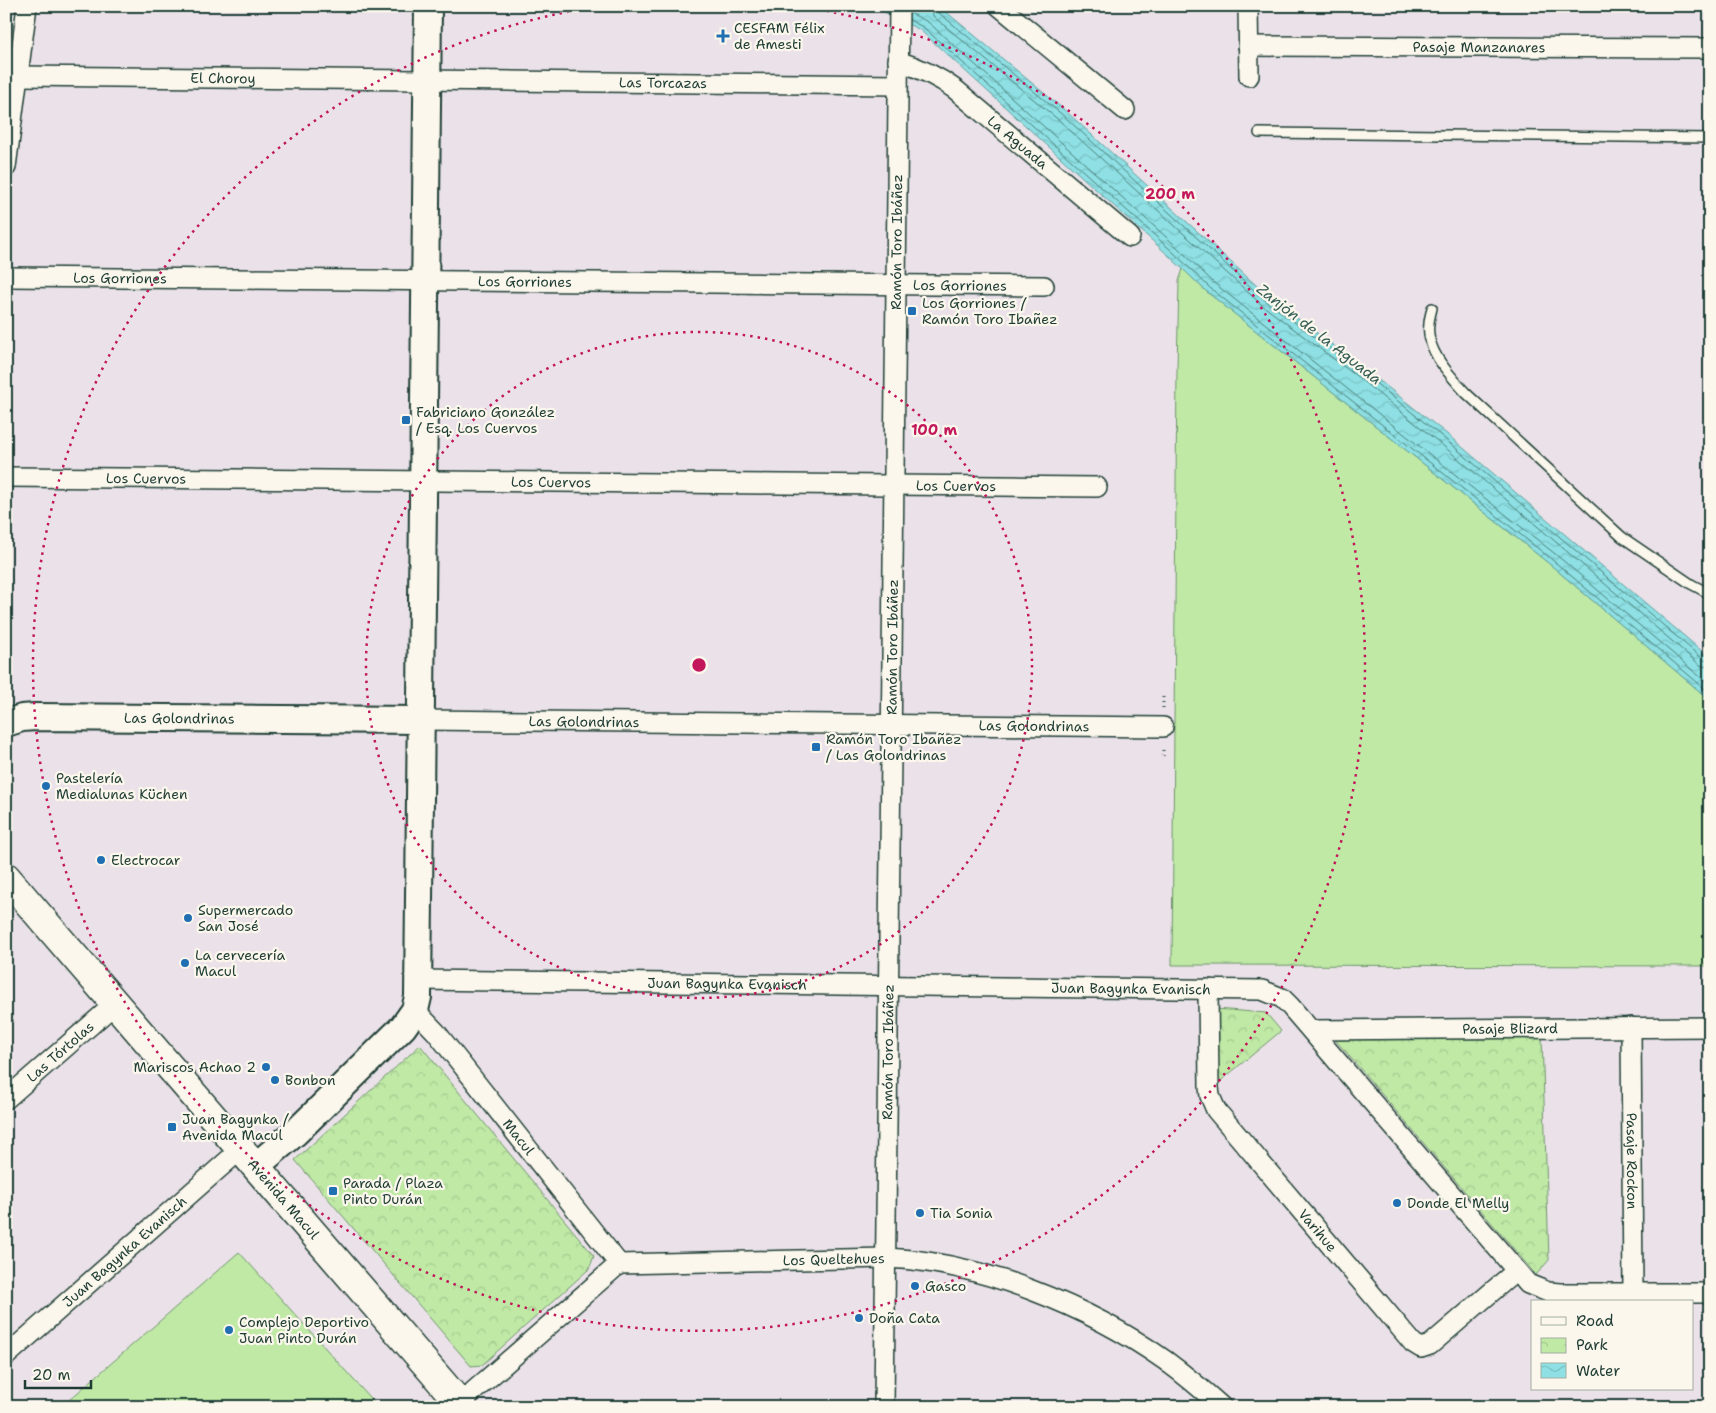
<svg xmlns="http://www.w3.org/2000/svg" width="1716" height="1413" font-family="'Shantell Sans',sans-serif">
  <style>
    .grass { fill: #bfe9a5; stroke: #6f936c }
    .park { fill: url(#park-crowns); stroke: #6f936c }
    .water { fill: url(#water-waves); stroke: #629f9e }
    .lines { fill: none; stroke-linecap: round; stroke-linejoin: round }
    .shore { stroke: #4b7e7a; stroke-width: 1 }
    .lane-casing { stroke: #1f3d34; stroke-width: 12 }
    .street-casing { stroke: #1f3d34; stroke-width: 22 }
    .secondary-casing { stroke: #1f3d34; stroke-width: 30 }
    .primary-casing { stroke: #1f3d34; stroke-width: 31 }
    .path { stroke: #1f3d34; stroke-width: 3; stroke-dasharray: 1 4; stroke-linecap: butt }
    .lane { stroke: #fbf7ec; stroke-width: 9 }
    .street { stroke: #fbf7ec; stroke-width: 19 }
    .secondary { stroke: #fbf7ec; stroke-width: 26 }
    .primary { stroke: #fbf7ec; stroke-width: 28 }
    .ring { fill: none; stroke: #c2185b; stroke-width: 2.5; stroke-dasharray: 2.5 5 }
    .poi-dot { fill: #1f6fb2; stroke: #fbf7ec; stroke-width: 2 }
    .labels { text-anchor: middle; stroke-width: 4.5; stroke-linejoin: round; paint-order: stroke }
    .poi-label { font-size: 14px; fill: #1f3d34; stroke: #fbf7ec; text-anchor: start }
    .street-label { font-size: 14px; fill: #1f3d34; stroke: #fbf7ec }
    .water-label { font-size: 15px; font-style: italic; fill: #355e57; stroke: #fbf7ec }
    .centre { fill: #c2185b; stroke: #fbf7ec; stroke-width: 2.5 }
    .ring-label { font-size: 15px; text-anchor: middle; font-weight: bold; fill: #c2185b; stroke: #fbf7ec; stroke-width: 4.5; stroke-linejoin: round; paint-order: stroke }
  </style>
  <defs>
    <pattern id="park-crowns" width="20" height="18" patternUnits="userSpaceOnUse" patternTransform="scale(1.25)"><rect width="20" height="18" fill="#bfe9a5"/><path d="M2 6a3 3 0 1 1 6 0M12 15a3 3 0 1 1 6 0" fill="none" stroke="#a4c98f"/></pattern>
    <pattern id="water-waves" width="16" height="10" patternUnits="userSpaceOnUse" patternTransform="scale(1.25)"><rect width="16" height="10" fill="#8ee0e4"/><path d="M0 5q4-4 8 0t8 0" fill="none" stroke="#7ac1c4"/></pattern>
  </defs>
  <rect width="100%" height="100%" fill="#ebe2e9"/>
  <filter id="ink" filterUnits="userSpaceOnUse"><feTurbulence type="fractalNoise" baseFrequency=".02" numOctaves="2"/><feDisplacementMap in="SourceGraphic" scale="10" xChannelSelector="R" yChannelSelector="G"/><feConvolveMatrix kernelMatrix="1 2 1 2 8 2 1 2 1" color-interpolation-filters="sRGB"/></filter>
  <g filter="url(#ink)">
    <g class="grass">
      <path d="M 1183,269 L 1207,292 L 1547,562 L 1710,700 L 1710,966 L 1172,965 L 1177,369 L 1179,281 Z"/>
      <path d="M 239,1252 L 378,1407 L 61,1407 Z"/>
    </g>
    <g class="park">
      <path d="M 1216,1009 L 1266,1013 L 1281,1031 L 1217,1084 Z"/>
      <path d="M 1332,1036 L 1542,1036 L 1549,1260 L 1536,1275 Z"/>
      <path d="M 420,1045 L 594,1256 L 589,1269 L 482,1365 L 471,1366 L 295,1160 Z"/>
    </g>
    <path class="water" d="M 872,6 L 939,6 L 1068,113 L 1269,297 L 1366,370 L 1448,435 L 1710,658 L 1710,700 L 1547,562 L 1207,292 L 1168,255 L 920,30 Z"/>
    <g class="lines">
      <g class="shore">
        <path d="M 930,6 L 931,12 L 934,17 L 1061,122 L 1262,305 L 1359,378 L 1441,444 L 1700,665 L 1710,668"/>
        <path d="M 936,6 L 938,12 L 1065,117 L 1266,301 L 1363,373 L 1445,439 L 1704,660 L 1710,662"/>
        <path d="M 910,13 L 928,22 L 1176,246 L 1214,283 L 1554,553 L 1710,685"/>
        <path d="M 909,20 L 923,27 L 1172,251 L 1210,288 L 1550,558 L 1710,693"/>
      </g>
      <defs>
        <g id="lane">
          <path d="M 1259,133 L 1710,138"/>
          <path d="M 1432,308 C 1431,313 1429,319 1429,324 C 1425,350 1450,375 1466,393 L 1622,537 L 1691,584 L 1710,594"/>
        </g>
        <g id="street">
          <path d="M 999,6 L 1125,110"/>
          <path d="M 1248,6 L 1249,76"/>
          <path id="s1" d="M 1248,46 L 1710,48"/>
          <path id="s2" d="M 898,61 C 920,68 939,77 956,90 L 1130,237"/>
          <path id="s3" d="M 18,76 L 898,85"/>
          <path d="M 6,167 L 27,6"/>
          <path id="s4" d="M 6,277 L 1044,286"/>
          <path id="s5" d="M 6,477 L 1097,487"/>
          <path id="s6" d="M 422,720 L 1163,727"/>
          <path id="s7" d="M 419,980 L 1262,990 L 1282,998 L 1290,1006 L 1528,1284 L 1548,1292 L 1560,1293 L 1710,1293"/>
          <path id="s8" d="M 1208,989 L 1209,1087 L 1210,1096 L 1216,1110 L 1413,1343 L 1421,1348 L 1430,1345 L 1516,1271"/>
          <path id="s9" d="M 415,1010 L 436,1032 L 619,1264"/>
          <path id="s10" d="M 1631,1027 L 1633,1293"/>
          <path id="s11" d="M 1311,1030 L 1710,1027"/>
          <path id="s12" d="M 6,1099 L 116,1003"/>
          <path id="s13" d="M 6,1356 L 241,1149"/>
          <path id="s14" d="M 460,1403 L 619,1264 L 885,1258 C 979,1261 1090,1307 1166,1361 C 1185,1375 1204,1391 1222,1407"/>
          <path id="s15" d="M 884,1407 L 899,6"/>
        </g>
        <g id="secondary">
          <path id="s16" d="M 6,723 L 22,718 L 35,717 L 422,720"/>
          <path d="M 256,1166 L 296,1132 L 403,1027 L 415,1010 L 418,997 L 428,6"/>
        </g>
        <g id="primary">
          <path id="s17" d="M 6,877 L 463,1407"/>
        </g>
      </defs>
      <use href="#lane" class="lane-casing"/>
      <use href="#street" class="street-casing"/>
      <use href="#secondary" class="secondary-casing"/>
      <use href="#primary" class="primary-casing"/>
      <g class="path">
        <path d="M 1163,697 L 1163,708"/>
        <path d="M 1163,756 L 1163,746"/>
      </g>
      <use href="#lane" class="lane"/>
      <use href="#street" class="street"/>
      <use href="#secondary" class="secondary"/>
      <use href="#primary" class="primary"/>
    </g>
  </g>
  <g class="ring">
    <circle cx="699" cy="665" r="333"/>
    <path d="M797 6A666 666 0 1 1 601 6"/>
  </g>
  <g class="poi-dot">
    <path d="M720.5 28.5h5v5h5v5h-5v5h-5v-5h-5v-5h5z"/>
    <rect x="907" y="306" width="10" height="10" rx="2.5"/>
    <rect x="401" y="415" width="10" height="10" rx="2.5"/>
    <rect x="811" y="742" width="10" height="10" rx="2.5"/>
    <circle cx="46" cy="786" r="5"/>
    <circle cx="101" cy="860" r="5"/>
    <circle cx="188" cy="918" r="5"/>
    <circle cx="185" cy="963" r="5"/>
    <circle cx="266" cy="1067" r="5"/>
    <circle cx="275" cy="1080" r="5"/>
    <rect x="167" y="1122" width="10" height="10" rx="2.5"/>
    <rect x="328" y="1186" width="10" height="10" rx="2.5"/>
    <circle cx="1397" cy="1203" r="5"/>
    <circle cx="920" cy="1213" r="5"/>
    <circle cx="915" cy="1286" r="5"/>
    <circle cx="859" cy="1318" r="5"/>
    <circle cx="229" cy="1330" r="5"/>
  </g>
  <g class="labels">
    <g class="poi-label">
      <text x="734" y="33">CESFAM Félix<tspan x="734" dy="16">de Amesti</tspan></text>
      <text x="922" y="308">Los Gorriones /<tspan x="922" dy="16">Ramón Toro Ibañez</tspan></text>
      <text x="416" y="417">Fabriciano González<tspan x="416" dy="16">/ Esq. Los Cuervos</tspan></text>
      <text x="826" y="744">Ramón Toro Ibañez<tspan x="826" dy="16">/ Las Golondrinas</tspan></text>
      <text x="56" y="783">Pastelería<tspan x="56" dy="16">Medialunas Küchen</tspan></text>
      <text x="111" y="865">Electrocar</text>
      <text x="198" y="915">Supermercado<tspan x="198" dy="16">San José</tspan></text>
      <text x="195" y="960">La cervecería<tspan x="195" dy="16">Macul</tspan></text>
      <text x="256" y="1072" text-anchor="end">Mariscos Achao 2</text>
      <text x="285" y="1085">Bonbon</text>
      <text x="182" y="1124">Juan Bagynka /<tspan x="182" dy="16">Avenida Macul</tspan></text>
      <text x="343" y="1188">Parada / Plaza<tspan x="343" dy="16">Pinto Durán</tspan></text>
      <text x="1407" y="1208">Donde El Melly</text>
      <text x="930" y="1218">Tia Sonia</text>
      <text x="925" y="1291">Gasco</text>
      <text x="869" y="1323">Doña Cata</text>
      <text x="239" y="1327">Complejo Deportivo<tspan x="239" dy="16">Juan Pinto Durán</tspan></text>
    </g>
    <g class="street-label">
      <text dy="5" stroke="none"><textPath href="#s1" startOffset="231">Pasaje Manzanares</textPath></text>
      <text dy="5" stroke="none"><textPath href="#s3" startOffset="205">El Choroy</textPath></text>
      <text dy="5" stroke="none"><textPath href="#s3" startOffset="645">Las Torcazas</textPath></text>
      <text dy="5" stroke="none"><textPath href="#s2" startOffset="146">La Aguada</textPath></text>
      <text dy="5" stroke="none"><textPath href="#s15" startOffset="1165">Ramón Toro Ibáñez</textPath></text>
      <text dy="5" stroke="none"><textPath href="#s4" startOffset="114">Los Gorriones</textPath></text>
      <text dy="5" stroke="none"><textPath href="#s4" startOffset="519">Los Gorriones</textPath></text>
      <text dy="5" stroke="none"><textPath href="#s4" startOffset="954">Los Gorriones</textPath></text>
      <text dy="5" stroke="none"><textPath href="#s5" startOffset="140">Los Cuervos</textPath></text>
      <text dy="5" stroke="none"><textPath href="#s5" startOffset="545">Los Cuervos</textPath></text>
      <text dy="5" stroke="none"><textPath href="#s5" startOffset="950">Los Cuervos</textPath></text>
      <text dy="5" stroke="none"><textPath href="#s15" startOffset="760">Ramón Toro Ibáñez</textPath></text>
      <text dy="5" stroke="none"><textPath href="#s16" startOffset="174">Las Golondrinas</textPath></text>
      <text dy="5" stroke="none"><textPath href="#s6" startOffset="162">Las Golondrinas</textPath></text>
      <text dy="5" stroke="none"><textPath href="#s6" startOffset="612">Las Golondrinas</textPath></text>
      <text dy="5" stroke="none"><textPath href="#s7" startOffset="308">Juan Bagynka Evanisch</textPath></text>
      <text dy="5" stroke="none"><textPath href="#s7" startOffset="712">Juan Bagynka Evanisch</textPath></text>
      <text dy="5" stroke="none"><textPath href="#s11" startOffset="199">Pasaje Blizard</textPath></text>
      <text dy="5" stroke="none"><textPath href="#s12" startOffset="72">Las Tórtolas</textPath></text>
      <text dy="5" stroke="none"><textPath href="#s15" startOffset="355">Ramón Toro Ibáñez</textPath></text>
      <text dy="5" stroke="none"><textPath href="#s9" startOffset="164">Macul</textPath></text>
      <text dy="5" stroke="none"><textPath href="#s10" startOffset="134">Pasaje Rockon</textPath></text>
      <text dy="5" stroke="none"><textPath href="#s17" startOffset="425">Avenida Macul</textPath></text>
      <text dy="5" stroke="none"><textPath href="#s8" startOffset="280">Varihue</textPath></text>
      <text dy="5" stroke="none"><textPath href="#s13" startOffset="158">Juan Bagynka Evanisch</textPath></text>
      <text dy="5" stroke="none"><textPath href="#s14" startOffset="426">Los Queltehues</textPath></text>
    </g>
    <g class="water-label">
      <text transform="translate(1319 334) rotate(38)" y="5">Zanjón de la Aguada</text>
    </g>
  </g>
  <circle cx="699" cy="665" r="8" class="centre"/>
  <g class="ring-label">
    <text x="1170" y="199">200 m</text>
    <text x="934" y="435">100 m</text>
  </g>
  <rect width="1716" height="1413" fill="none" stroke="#fbf7ec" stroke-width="25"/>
  <rect x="12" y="12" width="1691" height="1388" fill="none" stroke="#1f3d34" stroke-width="2" filter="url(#ink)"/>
  <rect x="1531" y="1300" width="162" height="90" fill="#fbf7ec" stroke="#a3ada2"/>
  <rect x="1541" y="1317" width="25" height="8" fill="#fbf7ec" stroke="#a3ada2"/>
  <text x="1576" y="1326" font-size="15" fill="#1f3d34">Road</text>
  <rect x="1541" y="1338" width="25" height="15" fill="url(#park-crowns)" stroke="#a3ada2"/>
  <text x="1576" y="1350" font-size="15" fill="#1f3d34">Park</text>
  <rect x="1541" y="1363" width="25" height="15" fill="url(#water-waves)" stroke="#a3ada2"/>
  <text x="1576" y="1376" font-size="15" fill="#1f3d34">Water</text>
  <path d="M25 1380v8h66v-8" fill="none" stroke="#1f3d34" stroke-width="2.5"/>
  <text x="32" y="1380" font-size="15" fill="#1f3d34" stroke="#fbf7ec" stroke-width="4" paint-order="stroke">20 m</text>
</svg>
